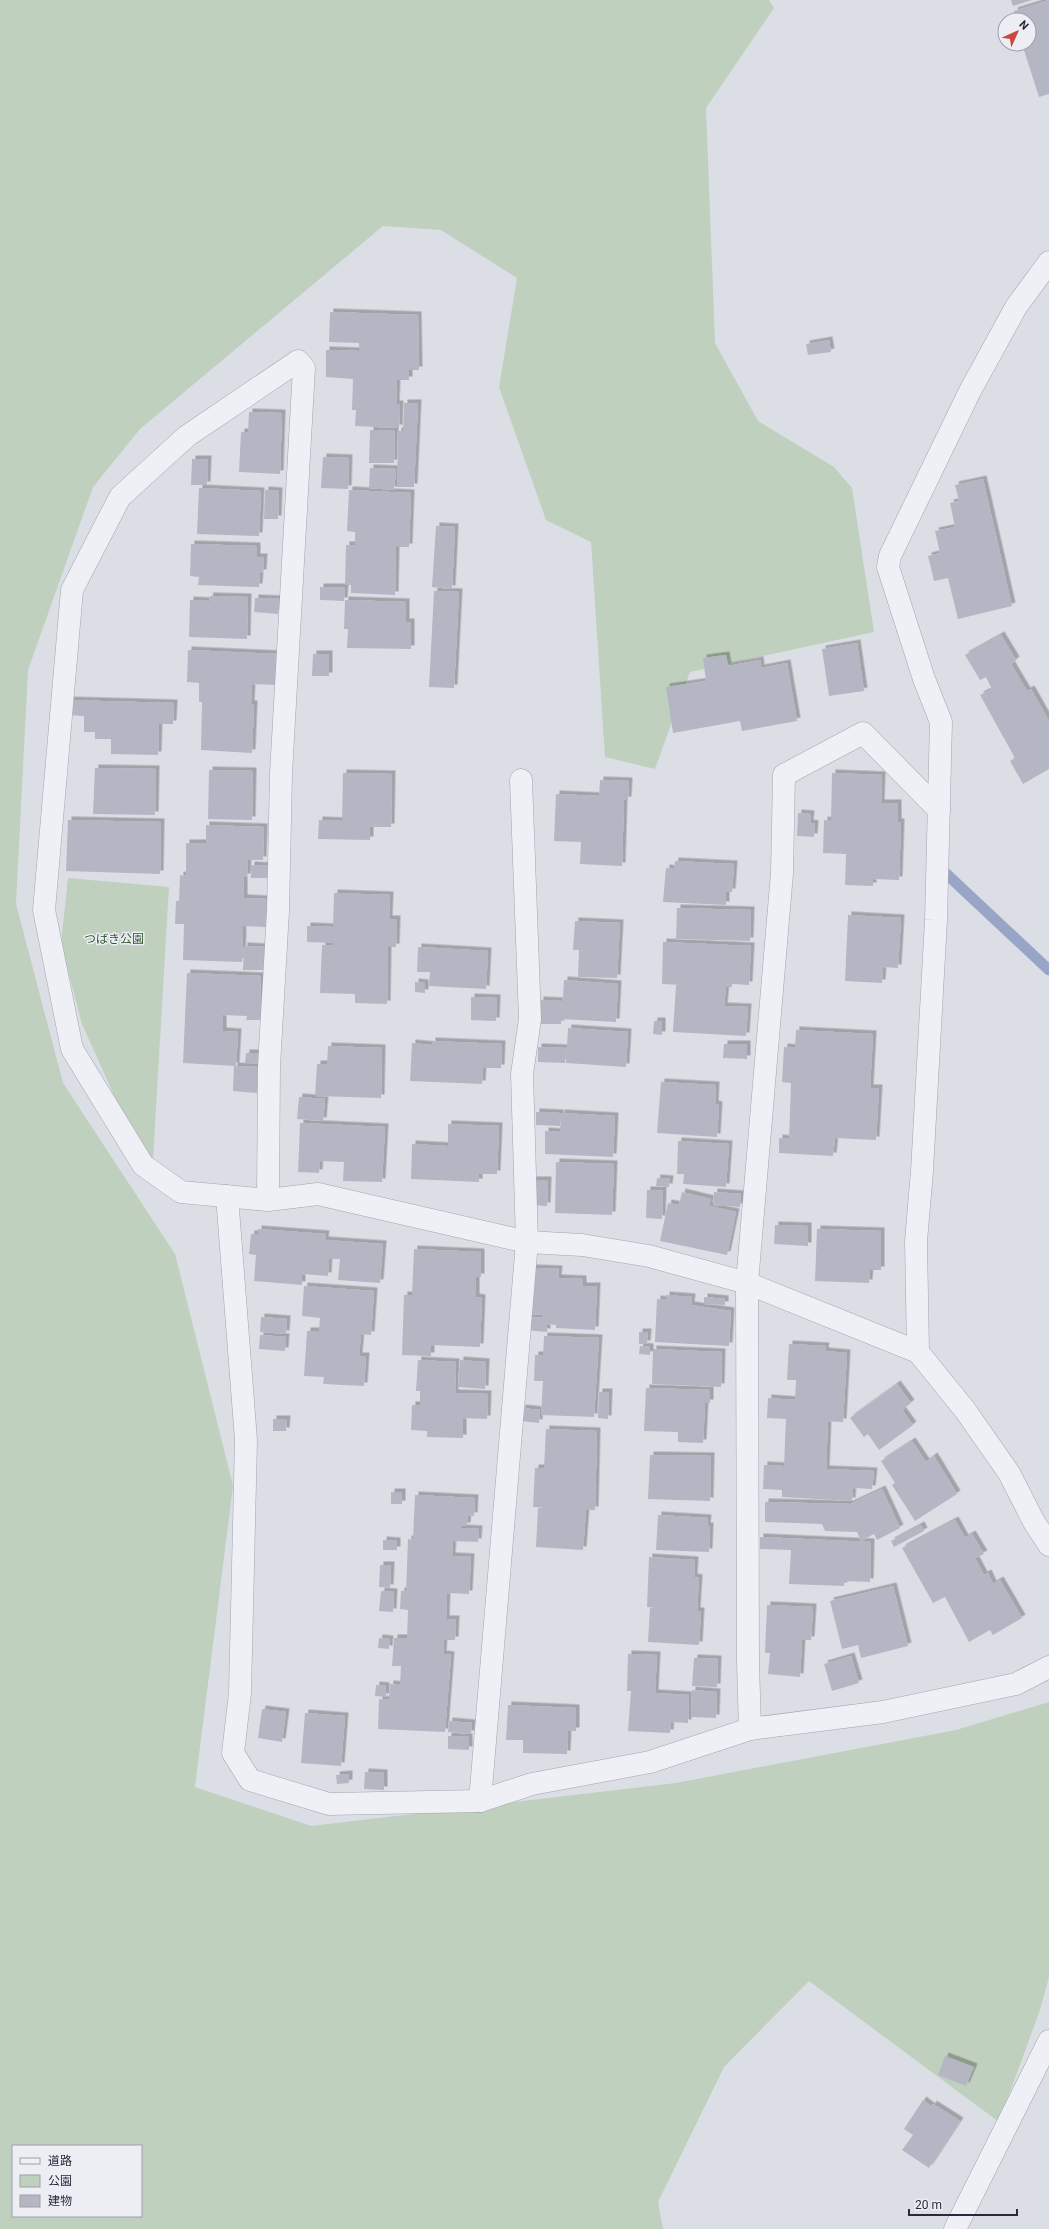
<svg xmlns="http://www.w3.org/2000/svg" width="1049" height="2229" font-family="Roboto,'Noto Sans JP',sans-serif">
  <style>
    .green { fill: #bfd0be; fill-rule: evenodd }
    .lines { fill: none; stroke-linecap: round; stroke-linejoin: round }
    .stream { stroke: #98a5c6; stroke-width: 11 }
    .building { fill: #b4b7c3; filter: url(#shadow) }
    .minor-casing { stroke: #a2a4b0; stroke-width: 23 }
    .minor { stroke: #eff0f5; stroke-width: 22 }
    .labels { text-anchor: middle; stroke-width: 3; stroke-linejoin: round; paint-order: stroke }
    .park-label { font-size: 12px; fill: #345834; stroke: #eceef4 }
  </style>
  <defs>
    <filter id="shadow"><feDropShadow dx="3.5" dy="-3.5" stdDeviation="0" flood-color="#0004"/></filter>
  </defs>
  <rect width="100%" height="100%" fill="#dcdee6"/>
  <g class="green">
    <path d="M 0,0 L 769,0 L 774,8 L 706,108 L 715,343 L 758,421 L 834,467 L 852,488 L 874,632 L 690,672 L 655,769 L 605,757 L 591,542 L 546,520 L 499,387 L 517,278 L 441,230 L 383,226 L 140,429 L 93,487 L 28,670 L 16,904 L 63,1083 L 175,1254 L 233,1486 L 195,1787 L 311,1826 L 676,1783 L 956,1730 L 1049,1702 L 1049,1977 L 1040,2010 L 999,2122 L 809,1981 L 724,2067 L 658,2202 L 663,2229 L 0,2229 ZM 13,2146 L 141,2146 L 141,2216 L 13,2216 Z"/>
    <path d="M 68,878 L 169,887 L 153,1159 L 131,1133 L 82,1024 L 61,944 Z"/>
  </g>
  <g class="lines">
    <path class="stream" d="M 938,866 L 1049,970"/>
  </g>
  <g class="building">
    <path d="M 1011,0 L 1032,0 L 1013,6 Z"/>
    <path d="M 1049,0 L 1049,94 L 1039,97 L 1022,44 L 1029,44 L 1029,20 L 1017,20 L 1014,11 Z"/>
    <path d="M 330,312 L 418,315 L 419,370 L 409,370 L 409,380 L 397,380 L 396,404 L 400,404 L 399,428 L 355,426 L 356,410 L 352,410 L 353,379 L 326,377 L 326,350 L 359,351 L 359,343 L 329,342 Z"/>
    <path d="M 829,340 L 831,352 L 808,355 L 806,344 Z"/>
    <path d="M 404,403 L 418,403 L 414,487 L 397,487 L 398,431 L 403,431 Z"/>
    <path d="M 249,412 L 282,413 L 280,474 L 239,472 L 241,432 L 248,432 Z"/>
    <path d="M 370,430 L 395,430 L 394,463 L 369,463 Z"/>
    <path d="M 323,457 L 349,458 L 348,489 L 321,488 Z"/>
    <path d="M 192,459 L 208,459 L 207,485 L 191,485 Z"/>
    <path d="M 370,468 L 396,469 L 394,490 L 369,488 Z"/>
    <path d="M 983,479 L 1012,606 L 958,619 L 948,578 L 934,581 L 928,556 L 940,553 L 935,531 L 955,527 L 950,503 L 959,501 L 955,485 Z"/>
    <path d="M 199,488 L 261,491 L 259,536 L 197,534 Z"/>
    <path d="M 265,490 L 279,491 L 278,519 L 264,519 Z"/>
    <path d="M 349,490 L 411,493 L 409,547 L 396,547 L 395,595 L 351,593 L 351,585 L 345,585 L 346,545 L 355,545 L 355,532 L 347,531 Z"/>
    <path d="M 436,526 L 455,527 L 452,589 L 432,587 Z"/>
    <path d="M 191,544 L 257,546 L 257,557 L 264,557 L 263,573 L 260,573 L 259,587 L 198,585 L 199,577 L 190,576 Z"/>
    <path d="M 320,587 L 345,587 L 344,601 L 320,600 Z"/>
    <path d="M 434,591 L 459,592 L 454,688 L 429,687 Z"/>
    <path d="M 210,596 L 248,597 L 247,639 L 189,637 L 190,600 L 209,601 Z"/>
    <path d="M 255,598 L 279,599 L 278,614 L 254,612 Z"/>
    <path d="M 345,600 L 406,602 L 406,622 L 411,622 L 411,649 L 347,648 L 348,629 L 344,629 Z"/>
    <path d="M 1001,635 L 1016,660 L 1011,664 L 1027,691 L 1031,689 L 1049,721 L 1049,769 L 1023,784 L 1010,761 L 1015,758 L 980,695 L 992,689 L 986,677 L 980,680 L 965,655 Z"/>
    <path d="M 857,643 L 864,691 L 829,696 L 822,649 Z"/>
    <path d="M 188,650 L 279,654 L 278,685 L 252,684 L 251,704 L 254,704 L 252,753 L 201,750 L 202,702 L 199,702 L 199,683 L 187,682 Z"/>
    <path d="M 313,654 L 329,654 L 329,676 L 312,676 Z"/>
    <path d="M 726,655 L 728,666 L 760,660 L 761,668 L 787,663 L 797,721 L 742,731 L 740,721 L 673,733 L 666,687 L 706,681 L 703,658 Z"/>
    <path d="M 66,700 L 174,703 L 173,724 L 159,724 L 158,755 L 111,754 L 111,739 L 95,739 L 95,732 L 84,732 L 84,716 L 66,715 Z"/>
    <path d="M 95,768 L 156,769 L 155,815 L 93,814 Z"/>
    <path d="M 209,770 L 253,771 L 252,820 L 208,819 Z"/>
    <path d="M 343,773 L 392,774 L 391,827 L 370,827 L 370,840 L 318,839 L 319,820 L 342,821 Z"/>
    <path d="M 832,773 L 882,775 L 881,803 L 898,803 L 898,822 L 901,822 L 899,880 L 873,879 L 873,886 L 845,885 L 846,854 L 823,853 L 824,820 L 831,821 Z"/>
    <path d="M 600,780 L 629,781 L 628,800 L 624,800 L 622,866 L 580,864 L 581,842 L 554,841 L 556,794 L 599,796 Z"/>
    <path d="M 798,813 L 811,814 L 810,823 L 815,824 L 814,837 L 797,836 Z"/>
    <path d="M 68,820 L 161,822 L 160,874 L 66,871 Z"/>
    <path d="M 206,825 L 264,827 L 263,860 L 248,860 L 247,877 L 244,877 L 244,898 L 267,899 L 266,927 L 243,926 L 242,962 L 183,960 L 184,924 L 175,924 L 176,901 L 179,901 L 180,875 L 186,876 L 186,843 L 206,843 Z"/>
    <path d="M 675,861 L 734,864 L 732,892 L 726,892 L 726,905 L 663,902 L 666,868 L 674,869 Z"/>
    <path d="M 251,865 L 269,866 L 269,878 L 251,878 Z"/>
    <path d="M 334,893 L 390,895 L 389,919 L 397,919 L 396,947 L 388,947 L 387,1004 L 355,1003 L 355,994 L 320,993 L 322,945 L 333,945 L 333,943 L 307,942 L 307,926 L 333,927 Z"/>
    <path d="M 677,908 L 751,910 L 750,941 L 676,939 Z"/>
    <path d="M 848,915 L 901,918 L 898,968 L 883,967 L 882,983 L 845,981 Z"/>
    <path d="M 575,921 L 620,923 L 617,978 L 578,977 L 579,950 L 573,950 Z"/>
    <path d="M 663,942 L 751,946 L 749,985 L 732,984 L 732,987 L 726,987 L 724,1006 L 748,1007 L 746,1036 L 673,1032 L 676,985 L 703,986 L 662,984 Z"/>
    <path d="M 244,946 L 265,947 L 264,970 L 243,970 Z"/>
    <path d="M 418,947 L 488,951 L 486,989 L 429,986 L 430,972 L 417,972 Z"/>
    <path d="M 187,973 L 261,976 L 260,1003 L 263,1003 L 262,1020 L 246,1020 L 247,1016 L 223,1015 L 223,1031 L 238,1032 L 236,1066 L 183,1063 Z"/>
    <path d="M 564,980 L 618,984 L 616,1022 L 561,1019 L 561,1024 L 539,1024 L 540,1000 L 562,1001 L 562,1014 Z"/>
    <path d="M 415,982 L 425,983 L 425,993 L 415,992 Z"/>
    <path d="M 471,997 L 497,998 L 496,1021 L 471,1020 Z"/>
    <path d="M 654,1021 L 662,1021 L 662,1035 L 653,1034 Z"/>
    <path d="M 568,1028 L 628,1032 L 626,1067 L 566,1063 Z"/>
    <path d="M 796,1030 L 873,1034 L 870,1088 L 879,1088 L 876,1140 L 835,1138 L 833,1156 L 779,1153 L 779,1138 L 789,1139 L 791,1083 L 782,1082 L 784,1047 L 795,1048 Z"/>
    <path d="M 432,1041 L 502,1044 L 501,1068 L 483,1068 L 482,1084 L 410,1081 L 412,1043 L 432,1045 Z"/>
    <path d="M 724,1044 L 747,1044 L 747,1059 L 723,1058 Z"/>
    <path d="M 328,1046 L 382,1048 L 381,1098 L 315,1096 L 317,1064 L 327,1064 Z"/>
    <path d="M 538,1047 L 566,1048 L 565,1063 L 538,1062 Z"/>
    <path d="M 246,1053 L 260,1053 L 260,1063 L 245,1063 Z"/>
    <path d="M 234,1066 L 258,1067 L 257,1093 L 233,1091 Z"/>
    <path d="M 661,1082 L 716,1085 L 715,1104 L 719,1105 L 717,1137 L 657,1133 Z"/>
    <path d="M 299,1097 L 325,1099 L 323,1121 L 297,1119 Z"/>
    <path d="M 536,1112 L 560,1113 L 560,1126 L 536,1125 Z"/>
    <path d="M 561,1113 L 615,1116 L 613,1157 L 545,1154 L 545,1131 L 560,1132 Z"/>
    <path d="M 300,1123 L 385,1127 L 382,1182 L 343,1181 L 344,1162 L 320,1161 L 319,1173 L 298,1172 Z"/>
    <path d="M 448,1124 L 499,1126 L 497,1174 L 479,1174 L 479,1182 L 411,1179 L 412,1144 L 448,1146 Z"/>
    <path d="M 678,1141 L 729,1144 L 726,1187 L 683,1184 L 684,1174 L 677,1174 Z"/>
    <path d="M 556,1162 L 614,1164 L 612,1215 L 555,1213 Z"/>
    <path d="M 657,1178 L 670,1179 L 669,1187 L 656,1186 Z"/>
    <path d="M 530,1180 L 548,1180 L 547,1206 L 529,1205 Z"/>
    <path d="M 647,1190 L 663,1190 L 662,1219 L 646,1218 Z"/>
    <path d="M 682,1192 L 711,1199 L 709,1206 L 736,1212 L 727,1255 L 660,1241 L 668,1203 L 679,1205 Z"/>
    <path d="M 714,1192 L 741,1194 L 740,1207 L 713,1205 Z"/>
    <path d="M 775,1225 L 808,1226 L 808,1246 L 774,1244 Z"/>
    <path d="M 258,1229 L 326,1234 L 325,1240 L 383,1244 L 380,1283 L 338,1280 L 340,1259 L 329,1259 L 328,1276 L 302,1274 L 302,1285 L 254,1281 L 256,1255 L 249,1254 L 251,1234 L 258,1234 Z"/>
    <path d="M 817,1229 L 881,1231 L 881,1270 L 870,1270 L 869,1283 L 815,1281 Z"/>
    <path d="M 414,1249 L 481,1252 L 481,1277 L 476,1277 L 476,1297 L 482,1298 L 480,1347 L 431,1345 L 431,1356 L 402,1355 L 404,1295 L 412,1295 Z"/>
    <path d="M 531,1268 L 559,1269 L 558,1278 L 583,1279 L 583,1286 L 597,1286 L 595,1330 L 556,1328 L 556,1325 L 547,1324 L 547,1332 L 525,1330 L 526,1317 L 542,1318 L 542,1315 L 530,1314 Z"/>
    <path d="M 304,1286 L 374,1291 L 371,1335 L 361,1334 L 359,1356 L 366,1356 L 364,1386 L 323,1384 L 324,1377 L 304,1376 L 307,1331 L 319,1331 L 320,1318 L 302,1316 Z"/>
    <path d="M 666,1295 L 692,1297 L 691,1305 L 731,1311 L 729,1346 L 655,1342 L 657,1299 L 666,1300 Z"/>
    <path d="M 704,1297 L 725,1299 L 725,1305 L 704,1304 Z"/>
    <path d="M 261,1317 L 287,1319 L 286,1334 L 260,1332 Z"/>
    <path d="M 639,1332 L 648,1332 L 647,1344 L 639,1344 Z"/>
    <path d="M 260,1335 L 286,1337 L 285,1351 L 259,1349 Z"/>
    <path d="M 544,1336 L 599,1338 L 594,1417 L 541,1415 L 543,1381 L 534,1381 L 535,1355 L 543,1355 Z"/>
    <path d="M 789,1344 L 826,1346 L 825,1351 L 847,1353 L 843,1422 L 821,1421 L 828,1422 L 826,1469 L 874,1471 L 872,1489 L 853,1488 L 852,1501 L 782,1497 L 782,1490 L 763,1489 L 764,1465 L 784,1466 L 786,1419 L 767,1418 L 768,1398 L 795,1400 L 796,1380 L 787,1380 Z"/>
    <path d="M 640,1346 L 650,1347 L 650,1355 L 639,1354 Z"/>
    <path d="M 653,1349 L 722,1352 L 721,1387 L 652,1384 Z"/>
    <path d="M 418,1360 L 456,1362 L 455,1393 L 488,1394 L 487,1419 L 463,1418 L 463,1438 L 427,1437 L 427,1431 L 411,1430 L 412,1405 L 420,1405 L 420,1391 L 416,1391 Z"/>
    <path d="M 460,1360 L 486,1362 L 485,1389 L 458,1387 Z"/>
    <path d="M 897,1384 L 911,1403 L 902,1410 L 913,1425 L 879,1450 L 868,1434 L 864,1437 L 850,1418 Z"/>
    <path d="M 646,1388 L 710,1390 L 710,1403 L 705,1403 L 703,1443 L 678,1442 L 678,1432 L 644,1431 Z"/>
    <path d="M 599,1392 L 609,1392 L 608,1419 L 598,1418 Z"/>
    <path d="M 522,1408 L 540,1410 L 539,1423 L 521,1421 Z"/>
    <path d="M 273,1419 L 287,1419 L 286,1431 L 273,1431 Z"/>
    <path d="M 546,1429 L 597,1431 L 595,1510 L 533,1507 L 535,1468 L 544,1468 Z"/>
    <path d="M 912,1441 L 926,1462 L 934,1456 L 957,1494 L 915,1521 L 892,1485 L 895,1483 L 881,1461 Z"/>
    <path d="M 650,1455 L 711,1456 L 710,1501 L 648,1499 Z"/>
    <path d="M 882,1489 L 900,1528 L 877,1540 L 874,1534 L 861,1541 L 857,1532 L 825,1531 L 822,1524 L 765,1522 L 765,1502 L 850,1504 Z"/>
    <rect x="391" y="1492" width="11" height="12"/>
    <path d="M 415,1495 L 475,1498 L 474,1516 L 468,1515 L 467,1526 L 461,1526 L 461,1528 L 479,1529 L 478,1542 L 453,1541 L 452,1556 L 471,1557 L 469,1594 L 447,1593 L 446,1619 L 456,1619 L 455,1640 L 444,1640 L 443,1654 L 451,1655 L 445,1732 L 378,1729 L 379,1699 L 389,1700 L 390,1684 L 400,1685 L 401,1666 L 392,1666 L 394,1638 L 407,1638 L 408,1610 L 400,1609 L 401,1591 L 406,1591 L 408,1539 L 413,1540 Z"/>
    <path d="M 538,1508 L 586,1510 L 583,1550 L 536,1547 Z"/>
    <path d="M 658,1515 L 708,1518 L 707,1526 L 710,1526 L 709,1552 L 656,1550 Z"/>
    <path d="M 955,1520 L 965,1538 L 972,1534 L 984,1554 L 975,1558 L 984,1575 L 988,1573 L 993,1584 L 1000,1580 L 1022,1618 L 993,1635 L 990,1630 L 969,1642 L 945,1597 L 933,1603 L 902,1548 Z"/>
    <path d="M 921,1525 L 924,1531 L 894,1547 L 891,1541 Z"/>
    <path d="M 760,1537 L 871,1542 L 870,1582 L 844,1581 L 844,1586 L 789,1584 L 791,1550 L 760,1549 Z"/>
    <path d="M 383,1540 L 397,1541 L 397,1550 L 383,1550 Z"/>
    <path d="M 649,1557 L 695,1560 L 694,1577 L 699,1578 L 697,1611 L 701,1611 L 699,1645 L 648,1642 L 650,1608 L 656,1608 L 647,1607 Z"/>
    <path d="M 380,1565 L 391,1565 L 390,1588 L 379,1587 Z"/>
    <path d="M 893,1586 L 908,1646 L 861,1658 L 858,1645 L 842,1649 L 830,1601 Z"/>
    <path d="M 381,1591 L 394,1592 L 393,1612 L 379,1611 Z"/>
    <path d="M 767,1605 L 813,1607 L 811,1640 L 802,1640 L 800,1677 L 768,1674 L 770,1653 L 765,1653 Z"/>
    <path d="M 379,1638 L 390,1639 L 389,1649 L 378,1648 Z"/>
    <path d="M 628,1654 L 657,1655 L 655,1693 L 689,1695 L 688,1723 L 671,1722 L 670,1733 L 628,1731 L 631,1691 L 627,1691 Z"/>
    <path d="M 851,1656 L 859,1683 L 832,1691 L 824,1664 Z"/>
    <path d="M 694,1658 L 718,1659 L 717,1687 L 692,1686 Z"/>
    <path d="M 376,1685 L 386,1686 L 386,1697 L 375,1696 Z"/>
    <path d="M 692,1690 L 717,1692 L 716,1718 L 691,1717 Z"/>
    <path d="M 508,1705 L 576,1708 L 576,1731 L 568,1731 L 567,1754 L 523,1753 L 523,1740 L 506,1740 Z"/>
    <path d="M 262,1709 L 286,1712 L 282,1742 L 258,1738 Z"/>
    <path d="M 305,1713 L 345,1716 L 341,1766 L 301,1763 Z"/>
    <path d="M 449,1721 L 472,1723 L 471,1734 L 448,1732 Z"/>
    <path d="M 448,1736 L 469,1737 L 469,1750 L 448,1749 Z"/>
    <path d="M 365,1772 L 384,1773 L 384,1790 L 364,1789 Z"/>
    <path d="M 349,1774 L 349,1783 L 337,1784 L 336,1775 Z"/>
    <path d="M 945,2056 L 974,2067 L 966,2086 L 938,2075 Z"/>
    <path d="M 923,2100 L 932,2107 L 933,2104 L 960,2121 L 929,2168 L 902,2150 L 913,2135 L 904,2129 Z"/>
  </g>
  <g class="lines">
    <defs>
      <g id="minor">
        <path d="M 227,1196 L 246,1440 L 240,1693 L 233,1753 L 250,1780 L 329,1804 L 480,1801 L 532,1784 L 650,1762 L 750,1729 L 883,1712 L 1016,1684 L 1049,1667"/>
        <path d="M 268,1200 L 269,1066 L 278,911 L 281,774 L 304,368 L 298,361 L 187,436 L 120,497 L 72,590 L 44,910 L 72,1049 L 143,1165 L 181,1192 L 268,1200 L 318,1194 L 527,1242 L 582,1245 L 649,1256 L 747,1283 L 918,1352 L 965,1410 L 1009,1473 L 1034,1522 L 1049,1545"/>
        <path d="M 918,1352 L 916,1241 L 922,1171 L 936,920 L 941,722 L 924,679 L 888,567 L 890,556 L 970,391 L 1016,307 L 1049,262"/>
        <path d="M 750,1729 L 748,1662 L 747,1283 L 782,873 L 784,775 L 863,733 L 939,810"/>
        <path d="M 480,1801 L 527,1242 L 522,1074 L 530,1019 L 521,780"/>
        <path d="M 955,2229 L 1049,2041"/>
      </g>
    </defs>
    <use href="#minor" class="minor-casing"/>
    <use href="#minor" class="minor"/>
  </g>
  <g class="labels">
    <g class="park-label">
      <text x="114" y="943">つばき公園</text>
    </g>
  </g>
  <rect x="12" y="2145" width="130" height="72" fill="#eceef4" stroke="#9da0aa"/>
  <rect x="20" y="2158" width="20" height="6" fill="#eff0f5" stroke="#9da0aa"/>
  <text x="48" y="2165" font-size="12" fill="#262a3c">道路</text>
  <rect x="20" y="2175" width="20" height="12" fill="#bfd0be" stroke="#9da0aa"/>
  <text x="48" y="2185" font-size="12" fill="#262a3c">公園</text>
  <rect x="20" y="2195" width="20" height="12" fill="#b4b7c3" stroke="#9da0aa"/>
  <text x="48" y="2205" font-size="12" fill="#262a3c">建物</text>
  <g transform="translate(1017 32) rotate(45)"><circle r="19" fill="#eceef4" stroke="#9da0aa"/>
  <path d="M0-3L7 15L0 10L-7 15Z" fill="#cb4842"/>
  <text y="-6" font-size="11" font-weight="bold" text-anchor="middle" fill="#262a3c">N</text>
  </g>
  <path d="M909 2209v6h108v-6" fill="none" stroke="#262a3c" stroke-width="2"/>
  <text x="915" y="2209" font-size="12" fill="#262a3c" stroke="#eceef4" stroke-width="3" paint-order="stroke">20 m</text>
</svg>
